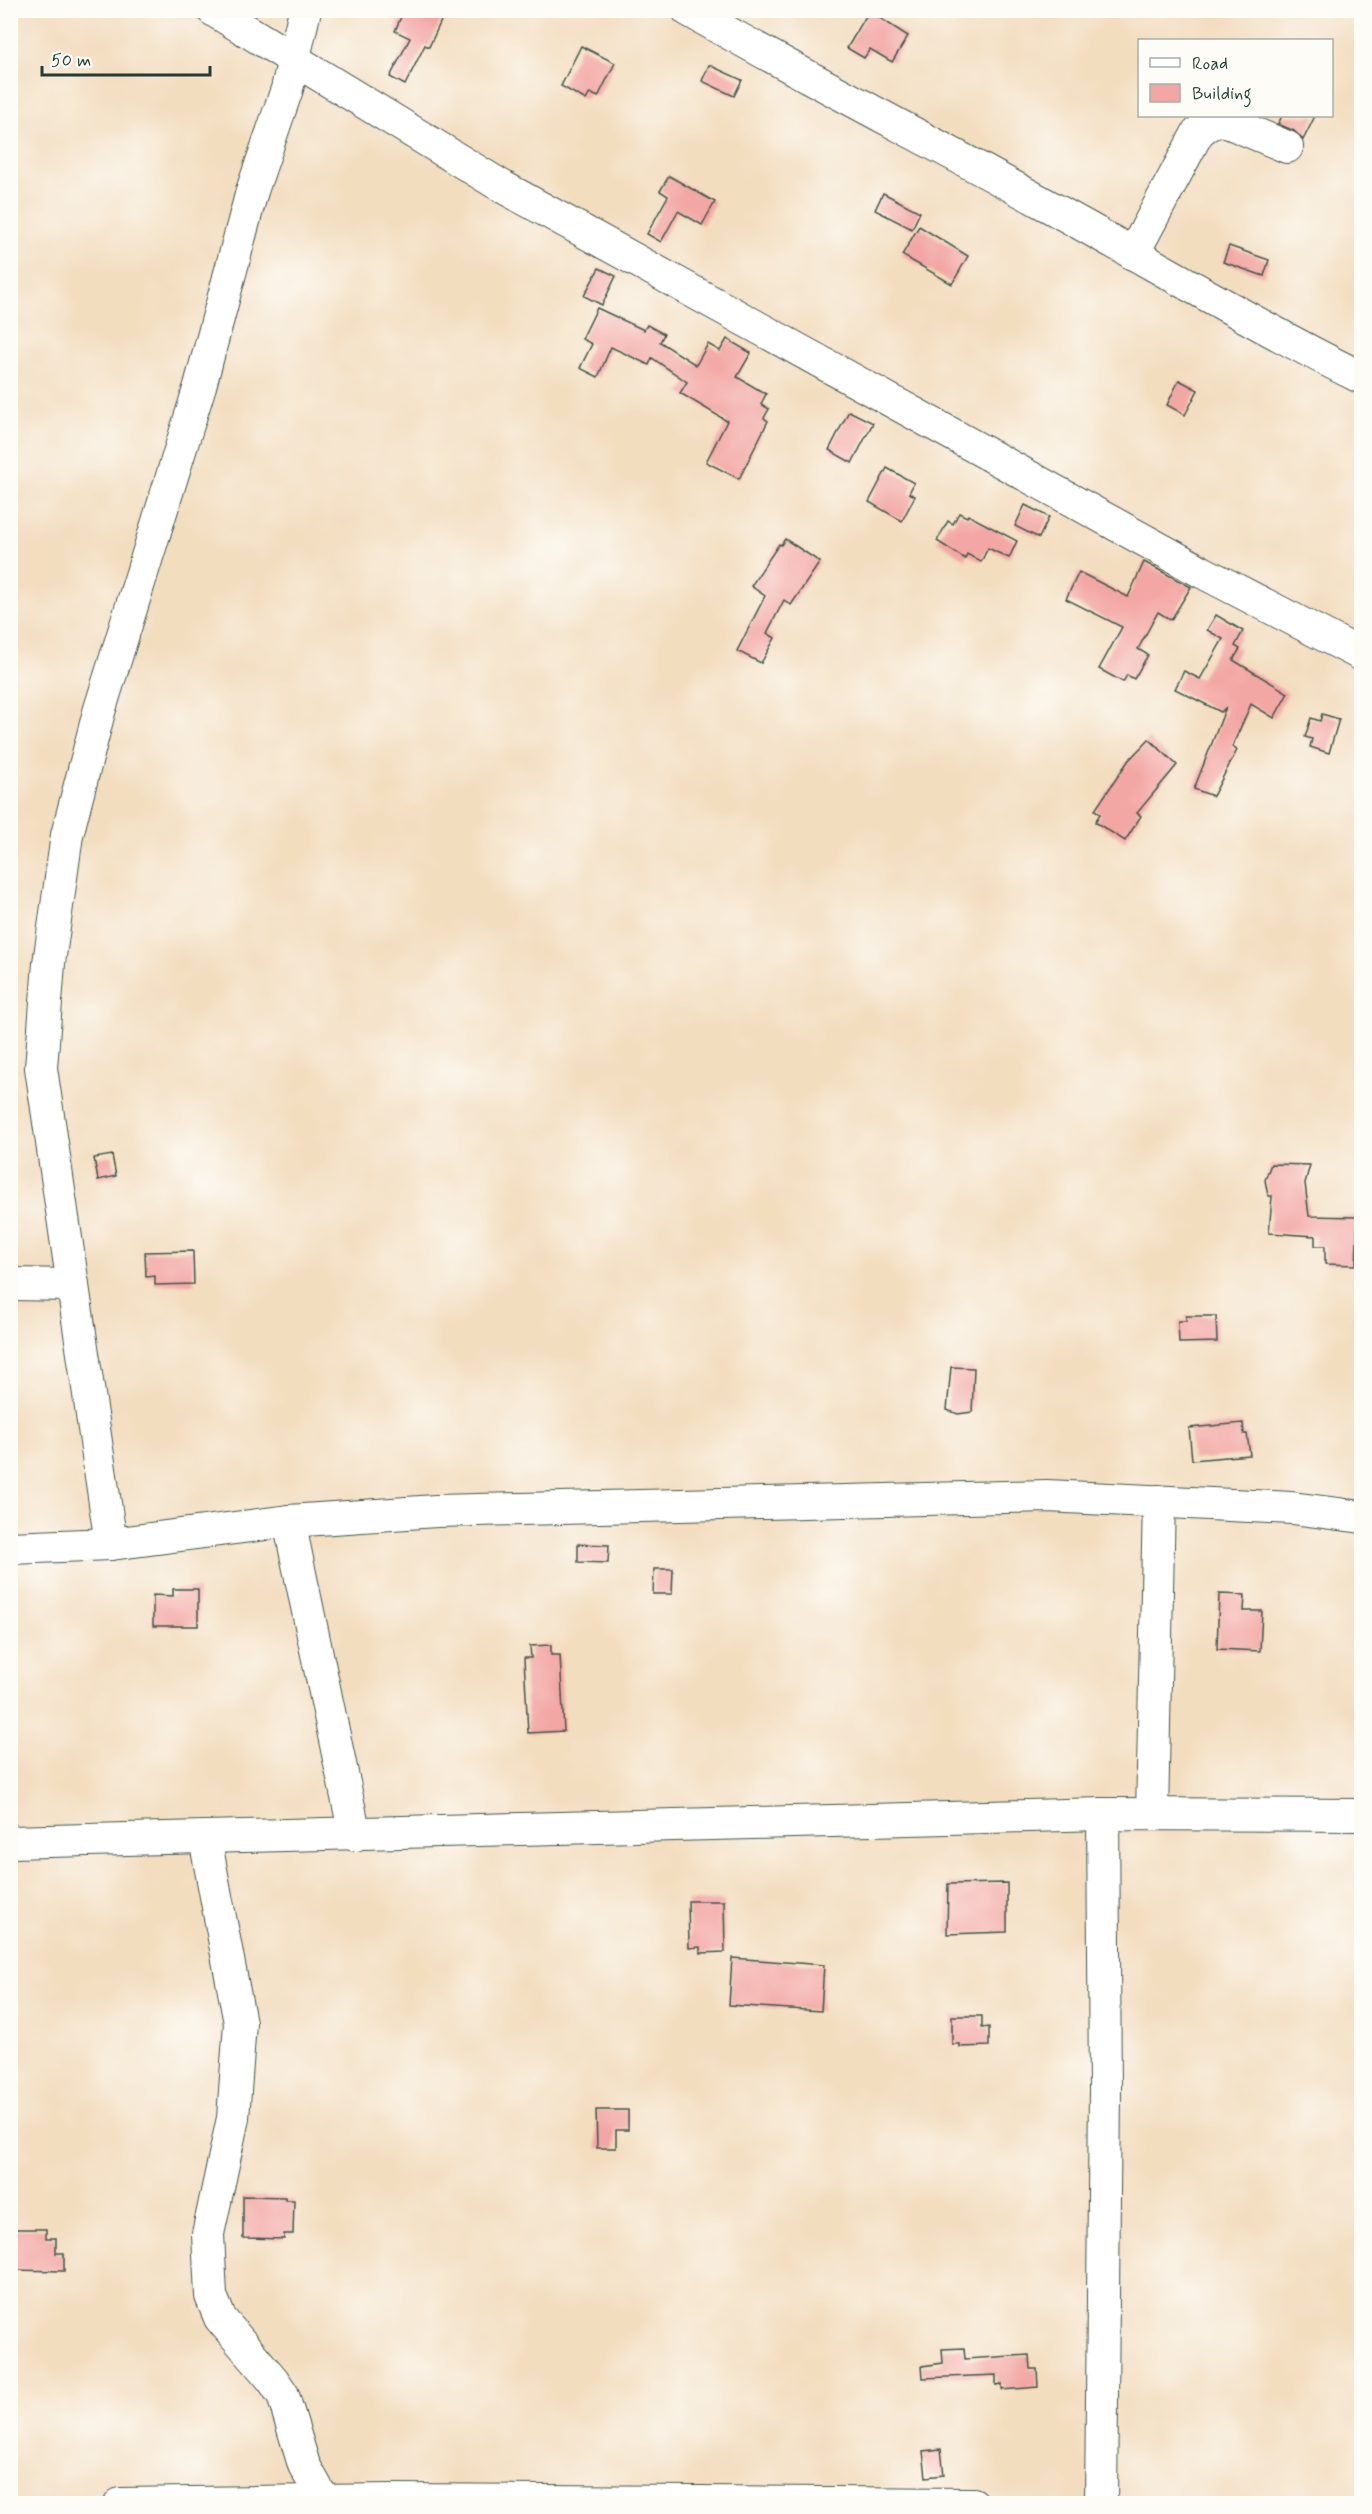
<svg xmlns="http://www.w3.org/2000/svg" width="1372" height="2514" font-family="Mynerve,sans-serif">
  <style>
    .building { fill: #f3a7a4 }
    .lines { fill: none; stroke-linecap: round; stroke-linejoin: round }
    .minor-casing { stroke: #3f5549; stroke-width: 34 }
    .minor { stroke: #fff; stroke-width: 32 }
  </style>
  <rect width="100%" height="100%" fill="#fdfcf7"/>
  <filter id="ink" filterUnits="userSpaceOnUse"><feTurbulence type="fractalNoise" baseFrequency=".0167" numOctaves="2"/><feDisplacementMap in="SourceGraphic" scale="12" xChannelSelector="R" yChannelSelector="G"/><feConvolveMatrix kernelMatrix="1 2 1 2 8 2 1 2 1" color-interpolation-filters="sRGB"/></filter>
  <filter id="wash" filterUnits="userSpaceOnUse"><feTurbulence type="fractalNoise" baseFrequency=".008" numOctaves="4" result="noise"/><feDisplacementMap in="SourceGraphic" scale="24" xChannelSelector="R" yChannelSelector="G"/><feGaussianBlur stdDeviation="1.35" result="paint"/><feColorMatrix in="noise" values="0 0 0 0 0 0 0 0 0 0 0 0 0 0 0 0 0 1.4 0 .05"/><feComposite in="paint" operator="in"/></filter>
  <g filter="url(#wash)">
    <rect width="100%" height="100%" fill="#f3ddbf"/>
    <g id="blocks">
      <g class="building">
        <path d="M 404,10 L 446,10 L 429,47 L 425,45 L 405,85 L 390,77 L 410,38 L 395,31 Z"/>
        <path d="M 869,11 L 908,36 L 892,62 L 870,49 L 864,58 L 847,48 Z"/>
        <path d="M 581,46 L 615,63 L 598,97 L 590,93 L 586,100 L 561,86 Z"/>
        <path d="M 709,65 L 742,80 L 734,96 L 702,81 Z"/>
        <path d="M 1282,116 L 1315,116 L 1303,140 L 1294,131 L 1278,124 Z"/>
        <path d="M 669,176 L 715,202 L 702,225 L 678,211 L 661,242 L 647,234 L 668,196 L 660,191 Z"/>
        <path d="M 883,193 L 920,212 L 912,229 L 875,210 Z"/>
        <path d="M 919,226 L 968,256 L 952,284 L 902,255 Z"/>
        <path d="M 1229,246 L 1269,260 L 1264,276 L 1223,262 Z"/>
        <path d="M 599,268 L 616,276 L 602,305 L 584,296 Z"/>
        <path d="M 597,308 L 644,330 L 647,325 L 664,334 L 660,342 L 696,365 L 708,344 L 720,351 L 727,339 L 751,353 L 737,377 L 766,394 L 761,404 L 769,409 L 764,418 L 768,421 L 739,479 L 706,462 L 727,421 L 680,393 L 687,382 L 652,358 L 649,365 L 611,347 L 598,377 L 580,368 L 592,344 L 582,339 Z"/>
        <path d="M 1179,380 L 1198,390 L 1185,415 L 1167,405 Z"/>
        <path d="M 849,411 L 873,423 L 852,463 L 829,450 Z"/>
        <path d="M 887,468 L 914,483 L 909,493 L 915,496 L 902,521 L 869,502 Z"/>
        <path d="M 1025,505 L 1049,517 L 1039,538 L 1015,526 Z"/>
        <path d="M 959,513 L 967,517 L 968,515 L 1017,541 L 1009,558 L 988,548 L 981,562 L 967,554 L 965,559 L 937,541 L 948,521 L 953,524 Z"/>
        <path d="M 785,539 L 820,562 L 791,605 L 784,600 L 767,633 L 775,638 L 761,663 L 737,651 L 765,596 L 751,586 L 779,544 L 781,545 Z"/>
        <path d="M 1144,562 L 1191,587 L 1171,620 L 1158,612 L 1138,649 L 1148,655 L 1134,679 L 1127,675 L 1123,682 L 1099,669 L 1122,627 L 1066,599 L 1079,572 L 1128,597 Z"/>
        <path d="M 1216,615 L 1243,631 L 1235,646 L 1240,649 L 1233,660 L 1288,693 L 1274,718 L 1251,704 L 1232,747 L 1237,750 L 1213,796 L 1194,789 L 1226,707 L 1221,712 L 1175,689 L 1184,671 L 1200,679 L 1223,639 L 1207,630 Z"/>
        <path d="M 1322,714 L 1339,719 L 1329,753 L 1310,747 L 1312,739 L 1305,737 L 1311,718 L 1320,721 Z"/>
        <path d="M 1149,739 L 1177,765 L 1137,813 L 1141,816 L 1125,841 L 1095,822 L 1100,814 L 1095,810 L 1128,761 Z"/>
        <path d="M 112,1155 L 116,1176 L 98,1180 L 94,1158 Z"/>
        <path d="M 1271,1164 L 1310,1165 L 1305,1183 L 1309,1216 L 1358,1217 L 1356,1265 L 1325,1264 L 1325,1246 L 1315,1246 L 1315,1236 L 1269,1233 L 1272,1196 L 1268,1196 L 1265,1180 Z"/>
        <path d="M 193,1251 L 194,1284 L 155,1285 L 155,1276 L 146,1277 L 145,1252 Z"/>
        <path d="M 1186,1316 L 1216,1316 L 1217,1342 L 1179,1343 L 1178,1321 L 1186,1321 Z"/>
        <path d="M 951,1367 L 974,1368 L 972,1412 L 958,1414 L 947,1410 Z"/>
        <path d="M 1243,1423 L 1244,1434 L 1247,1434 L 1250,1455 L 1192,1460 L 1189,1428 Z"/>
        <path d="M 578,1544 L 609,1545 L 608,1563 L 578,1562 Z"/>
        <path d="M 654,1569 L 673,1569 L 672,1594 L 653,1594 Z"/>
        <path d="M 173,1589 L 198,1589 L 198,1626 L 153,1626 L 153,1595 L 173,1596 Z"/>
        <path d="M 1219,1594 L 1245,1595 L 1244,1611 L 1262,1611 L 1260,1651 L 1217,1649 Z"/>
        <path d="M 551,1645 L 551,1655 L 560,1655 L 564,1731 L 528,1733 L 524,1658 L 531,1658 L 530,1646 Z"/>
        <path d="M 1007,1883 L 1007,1932 L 947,1934 L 948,1884 Z"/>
        <path d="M 688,1901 L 724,1901 L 725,1952 L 700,1953 L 700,1947 L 689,1948 Z"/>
        <path d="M 732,1958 L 824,1965 L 821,2011 L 729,2005 Z"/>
        <path d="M 952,2016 L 982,2016 L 982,2028 L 989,2027 L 989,2046 L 960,2047 L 960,2044 L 952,2044 Z"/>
        <path d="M 596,2110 L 628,2110 L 628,2130 L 616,2130 L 616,2148 L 597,2148 Z"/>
        <path d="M 243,2196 L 285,2197 L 285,2200 L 294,2200 L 293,2234 L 284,2234 L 284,2239 L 243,2238 Z"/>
        <path d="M 12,2229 L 46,2229 L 46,2238 L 56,2238 L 56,2253 L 64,2253 L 64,2271 L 12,2270 Z"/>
        <path d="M 964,2348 L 965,2359 L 1029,2355 L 1030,2369 L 1037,2369 L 1038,2387 L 1002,2390 L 1002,2384 L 996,2385 L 996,2375 L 923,2378 L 922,2366 L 943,2363 L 942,2349 Z"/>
        <path d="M 941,2449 L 944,2475 L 926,2477 L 923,2451 Z"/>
      </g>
    </g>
  </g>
  <g filter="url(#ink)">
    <use href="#blocks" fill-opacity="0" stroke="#3f5549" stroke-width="1.5"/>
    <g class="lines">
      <defs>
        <g id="minor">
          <path d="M 213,10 L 503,187 L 1202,572 L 1362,655"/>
          <path d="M 305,10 L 287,89 L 252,191 L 200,386 L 99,712 L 67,835 L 49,963 L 41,1068 L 111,1544 L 289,1521 L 436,1511 L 1047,1496 L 1292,1508 L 1362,1517"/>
          <path d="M 688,10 C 805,77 925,138 1043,203 C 1149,261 1253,324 1362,378"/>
          <path d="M 1133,254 L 1197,134 C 1205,125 1213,121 1225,121 L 1287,147"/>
          <path d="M 10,1284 L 73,1285"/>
          <path d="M 289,1521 L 355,1835"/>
          <path d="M 10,1548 L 111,1544"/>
          <path d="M 1152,1814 L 1159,1501"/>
          <path d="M 205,1838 L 240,2023 L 233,2118 L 208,2234 L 211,2296 L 220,2318 L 273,2380 L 283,2395 L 304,2465 L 324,2501"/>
          <path d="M 10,1842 L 1103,1814 L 1362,1815"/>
          <path d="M 120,2504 L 391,2500 L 973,2504"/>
          <path d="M 1101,2504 L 1105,2091 L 1103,1814"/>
        </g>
      </defs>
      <use href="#minor" class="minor-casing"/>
      <use href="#minor" class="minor"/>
    </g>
  </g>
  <rect width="1372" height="2514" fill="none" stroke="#fdfcf7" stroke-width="36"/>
  <rect x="1138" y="39" width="195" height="78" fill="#fdfcf7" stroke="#a4b0a9" stroke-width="1.5"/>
  <rect x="1150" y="58" width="30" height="9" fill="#ffffff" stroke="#a4b0a9" stroke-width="1.5"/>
  <text x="1192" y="69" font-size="18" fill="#1f3d34">Road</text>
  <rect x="1150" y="84" width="30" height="18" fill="#f3a7a4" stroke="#a4b0a9" stroke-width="1.5"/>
  <text x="1192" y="99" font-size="18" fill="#1f3d34">Building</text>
  <path d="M42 66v9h168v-9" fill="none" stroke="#1f3d34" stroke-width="3"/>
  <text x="51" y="66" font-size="18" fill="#1f3d34" stroke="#fdfcf7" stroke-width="4.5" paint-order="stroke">50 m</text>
</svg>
